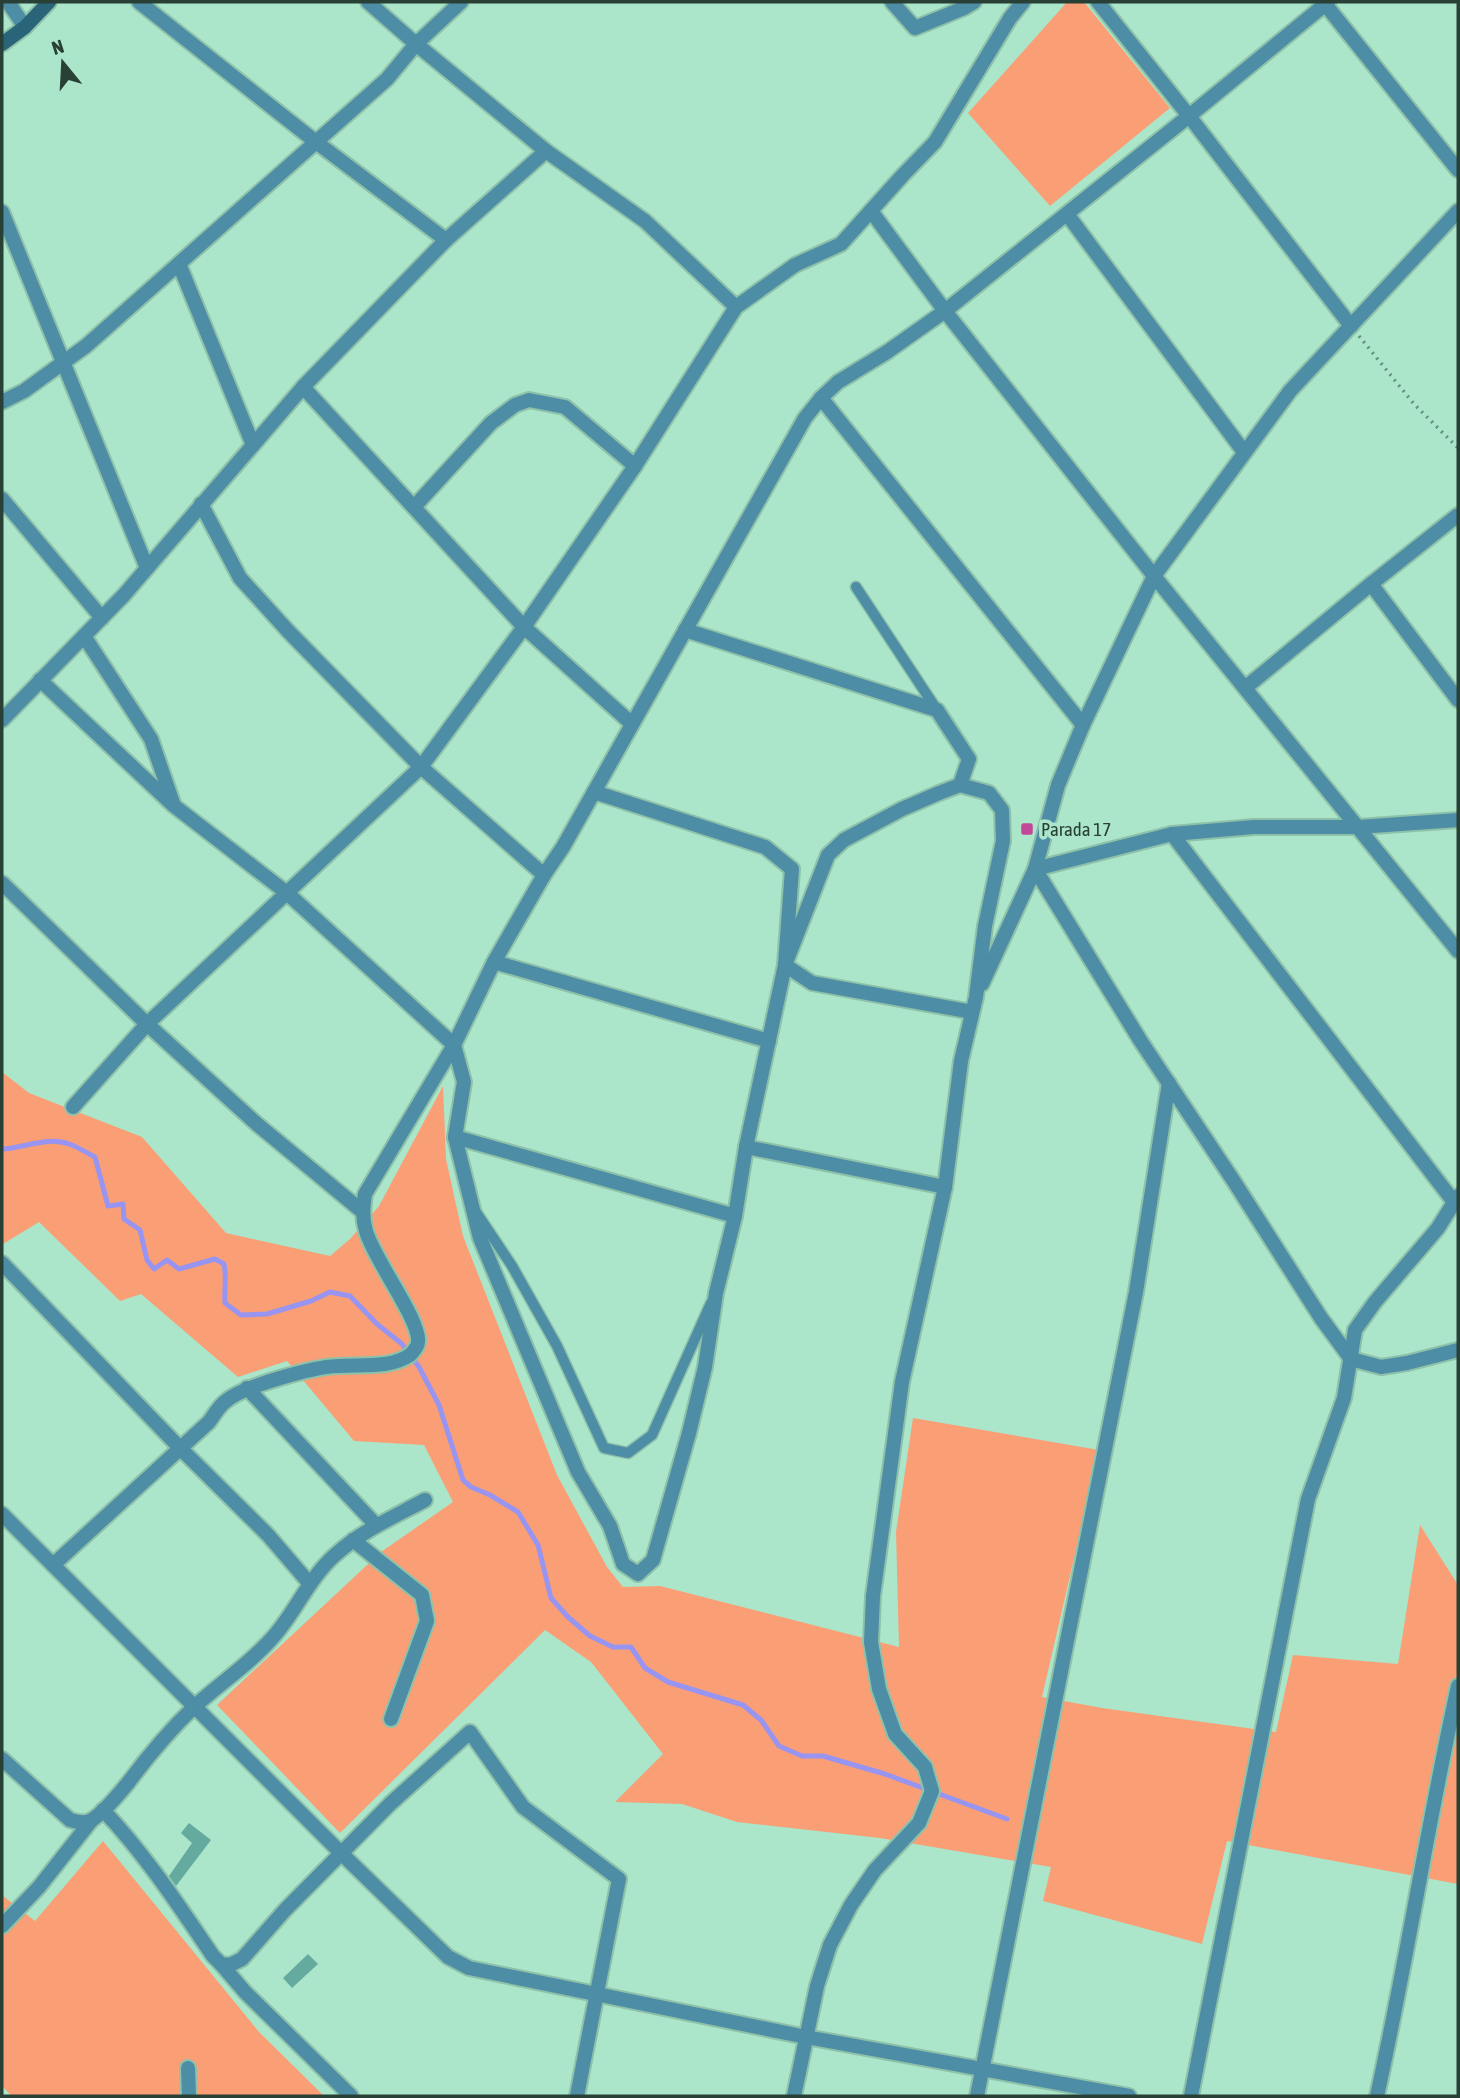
<svg xmlns="http://www.w3.org/2000/svg" width="1460" height="2098" font-family="'Asap Condensed',sans-serif">
  <style>
    .green { fill: #fa9e76 }
    .lines { fill: none; stroke-linecap: round; stroke-linejoin: round }
    .stream { stroke: #9795f1; stroke-width: 5 }
    .building { fill: #64aa9f }
    .lane-casing { stroke: #8ec1a9; stroke-width: 13 }
    .street-casing { stroke: #8ec1a9; stroke-width: 18 }
    .secondary-casing { stroke: #8ec1a9; stroke-width: 18 }
    .path { stroke: #668f7c; stroke-width: 3.5; stroke-dasharray: 2 5; stroke-linecap: butt }
    .lane { stroke: #4d8da5; stroke-width: 10 }
    .street { stroke: #4d8da5; stroke-width: 14 }
    .secondary { stroke: #2a6478; stroke-width: 14 }
    .poi-dot { fill: #c24798; stroke: #abe6ca; stroke-width: 2.5 }
    .labels { text-anchor: middle; stroke-width: 7; stroke-linejoin: round; paint-order: stroke }
    .poi-label { font-size: 19px; fill: #284035; stroke: #abe6ca; text-anchor: start }
  </style>
  <rect width="100%" height="100%" fill="#abe6ca"/>
  <g class="green">
    <path d="M 1067,2 L 1084,2 L 1170,108 L 1050,206 L 968,113 Z"/>
    <path d="M 2,1072 L 29,1093 L 142,1137 L 226,1233 L 330,1256 L 350,1239 L 379,1206 L 443,1086 L 446,1159 L 463,1236 L 557,1475 L 607,1567 L 623,1587 L 660,1586 L 899,1647 L 896,1532 L 913,1418 L 1099,1450 L 1042,1697 L 1102,1708 L 1276,1732 L 1293,1655 L 1398,1664 L 1420,1525 L 1458,1585 L 1458,1884 L 1227,1841 L 1202,1944 L 1043,1901 L 1051,1867 L 880,1838 L 737,1822 L 682,1804 L 615,1802 L 663,1754 L 591,1662 L 545,1630 L 340,1833 L 217,1705 L 381,1552 L 453,1502 L 424,1445 L 354,1441 L 287,1361 L 238,1377 L 141,1294 L 120,1301 L 39,1222 L 3,1244 Z"/>
    <path d="M 103,1841 L 259,2032 L 324,2096 L 12,2096 L 2,2086 L 2,1895 L 35,1921 Z"/>
  </g>
  <g class="lines">
    <path class="stream" d="M 2,1149 C 24,1148 48,1136 69,1144 C 78,1147 87,1153 95,1157 L 108,1206 L 123,1204 L 124,1219 L 140,1230 L 147,1260 L 154,1269 L 167,1260 L 179,1269 L 215,1259 L 224,1264 C 227,1277 224,1290 225,1303 L 241,1315 L 267,1314 L 311,1301 L 330,1292 L 350,1296 L 377,1324 L 402,1344 L 419,1367 L 439,1405 L 463,1480 L 471,1487 L 490,1495 L 518,1512 L 538,1545 L 551,1598 L 568,1617 L 590,1636 L 613,1647 L 631,1647 L 645,1668 L 668,1682 L 743,1705 L 761,1720 L 779,1746 L 802,1756 L 823,1756 L 885,1774 L 1007,1819"/>
  </g>
  <g class="building">
    <path d="M 189,1823 L 211,1840 L 176,1886 L 169,1876 L 192,1843 L 181,1833 Z"/>
    <path d="M 308,1954 L 318,1964 L 292,1988 L 283,1978 Z"/>
  </g>
  <g class="lines">
    <defs>
      <g id="lane">
        <path d="M 856,587 L 937,710"/>
        <path d="M 476,1212 L 512,1266 L 557,1346 L 604,1448 L 628,1453 L 652,1435 L 711,1303"/>
      </g>
      <g id="street">
        <path d="M 8,2 L 25,27"/>
        <path d="M 139,2 L 316,142 L 446,240"/>
        <path d="M 368,2 L 416,44 L 546,151 L 645,221 L 736,307"/>
        <path d="M 892,2 L 915,28 L 964,8 L 974,2"/>
        <path d="M 1098,2 L 1189,116 L 1351,326"/>
        <path d="M 1325,4 L 1458,170"/>
        <path d="M 871,211 L 945,311 L 1154,576 L 1458,951"/>
        <path d="M 2,212 L 147,568"/>
        <path d="M 1067,214 L 1244,452"/>
        <path d="M 179,264 L 253,445"/>
        <path d="M 303,387 L 524,627 L 632,724"/>
        <path d="M 821,398 L 1083,725"/>
        <path d="M 2,402 L 24,391 L 86,346 L 387,79 L 416,44 L 461,2"/>
        <path d="M 2,499 L 102,618"/>
        <path d="M 201,504 L 240,578 L 288,631 L 421,767 L 544,875"/>
        <path d="M 414,507 L 491,423 L 515,405 L 529,400 L 565,407 L 635,466"/>
        <path d="M 1371,584 L 1458,700"/>
        <path d="M 685,630 L 937,710 L 969,759 L 960,785"/>
        <path d="M 84,636 L 151,739 L 173,803"/>
        <path d="M 40,680 L 173,805 L 287,893 L 454,1045 L 464,1082 L 455,1137 L 480,1238 L 578,1472 L 610,1526 L 623,1564 L 638,1574 L 653,1560 L 689,1433 L 705,1367 L 716,1293 L 735,1216 L 746,1147 L 785,965 L 828,855 L 844,840 L 902,809 L 939,793 L 960,785 L 989,793 L 1002,810 L 1003,841 L 985,926 L 976,997 L 961,1061 L 945,1187 L 902,1382 L 873,1596 L 871,1642 L 879,1689 L 895,1734 L 925,1767 L 932,1791 L 919,1823 L 875,1870 L 851,1905 L 830,1945 L 817,1986 L 794,2096"/>
        <path d="M 1245,688 L 1371,584 L 1458,515"/>
        <path d="M 2,720 L 124,595 L 303,387 L 446,240 L 546,151"/>
        <path d="M 594,792 L 765,847 L 792,869 L 785,965 L 812,983 L 972,1012"/>
        <path d="M 1172,834 L 1454,1202"/>
        <path d="M 1035,869 L 1140,1040 L 1235,1183 L 1321,1318 L 1351,1359 L 1381,1367 L 1407,1363 L 1458,1350"/>
        <path d="M 1035,869 L 1172,834 L 1254,827 L 1358,827 L 1458,820"/>
        <path d="M 2,883 L 147,1024 L 258,1125 L 363,1212"/>
        <path d="M 494,962 L 769,1041"/>
        <path d="M 982,984 L 1035,869 L 1058,785 L 1083,725 L 1154,576 L 1290,391 L 1458,211"/>
        <path d="M 73,1107 L 147,1024 L 421,767 L 524,627 L 635,466 L 736,307 L 795,265 L 841,244 L 903,175 L 935,142 L 1010,18 L 1023,2"/>
        <path d="M 455,1137 L 735,1216"/>
        <path d="M 746,1147 L 945,1187"/>
        <path d="M 2,1263 L 180,1448 L 268,1535 L 310,1584"/>
        <path d="M 247,1388 L 376,1525"/>
        <path d="M 2,1514 L 342,1854 L 448,1957 L 469,1968 L 806,2037 L 1129,2096"/>
        <path d="M 353,1540 L 422,1595 L 427,1621 L 391,1719"/>
        <path d="M 53,1565 L 209,1422 C 214,1415 219,1406 226,1401 C 243,1386 314,1367 337,1366 C 361,1364 389,1369 410,1355 C 413,1352 418,1346 418,1342 C 421,1321 373,1258 366,1231 C 362,1218 363,1207 365,1194 L 454,1045 L 494,962 L 544,875 L 563,847 L 805,418 L 821,398 L 838,382 L 887,352 L 945,311 L 1189,116 L 1328,2"/>
        <path d="M 2,1759 L 70,1820 C 77,1822 83,1824 90,1821 C 102,1815 119,1794 128,1783 C 148,1756 170,1730 194,1707 C 220,1683 251,1663 274,1636 C 296,1611 309,1578 335,1555 C 361,1531 394,1517 425,1500"/>
        <path d="M 103,1810 C 145,1854 179,1906 213,1956 L 221,1964 L 230,1965 L 242,1959 L 285,1910 L 390,1804 L 470,1732 L 523,1807 L 619,1879 L 577,2096"/>
        <path d="M 2,1926 L 39,1887 L 91,1821"/>
        <path d="M 221,1964 L 245,1992 L 351,2096"/>
        <path d="M 188,2068 L 189,2096"/>
        <path d="M 977,2096 L 1136,1292 L 1169,1083"/>
        <path d="M 1191,2096 L 1308,1499 L 1344,1398 L 1355,1330 L 1375,1302 L 1438,1228 L 1458,1196"/>
        <path d="M 1377,2096 C 1407,1960 1428,1822 1458,1686"/>
      </g>
      <path id="secondary" d="M 2,44 L 25,27 L 49,2"/>
    </defs>
    <use href="#lane" class="lane-casing"/>
    <use href="#street" class="street-casing"/>
    <use href="#secondary" class="secondary-casing"/>
    <path class="path" d="M 1359,336 L 1414,404 L 1458,448"/>
    <use href="#lane" class="lane"/>
    <use href="#street" class="street"/>
    <use href="#secondary" class="secondary"/>
  </g>
  <rect class="poi-dot" x="1020" y="822" width="14" height="14" rx="3.5"/>
  <g class="labels">
    <g class="poi-label">
      <text x="1041" y="836">Parada 17</text>
    </g>
  </g>
  <rect width="1460" height="2098" fill="none" stroke="#284035" stroke-width="7"/>
  <g transform="translate(63 63) rotate(342)" stroke="#abe6ca" stroke-width="5" paint-order="stroke">
  <path d="M0-5L12 26L0 18L-12 26Z" fill="#284035"/>
  <text y="-10" font-size="19" font-weight="bold" text-anchor="middle" fill="#284035">N</text>
  </g>
</svg>
